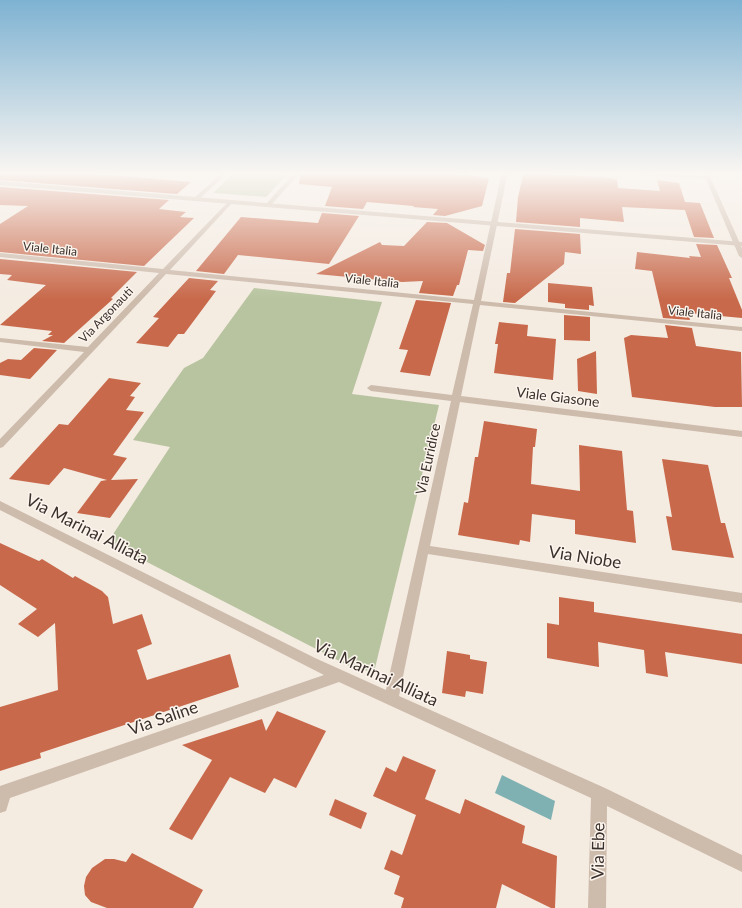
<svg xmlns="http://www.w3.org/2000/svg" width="742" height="908" font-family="Lato,sans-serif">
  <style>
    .green { fill: #b8c4a0 }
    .water { fill: #7fb0b2 }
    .building { fill: #c8694b }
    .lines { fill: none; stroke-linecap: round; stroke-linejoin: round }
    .minor { fill: #cdbbac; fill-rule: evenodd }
    .tertiary { fill: #cdbbac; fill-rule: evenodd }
    .labels { text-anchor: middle; stroke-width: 3; stroke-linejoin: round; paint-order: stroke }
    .far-street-label { font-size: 12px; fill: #3b302b; stroke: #fbf5ee }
    .street-label { font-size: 14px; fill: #3b302b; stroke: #fbf5ee }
    .near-street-label { font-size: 17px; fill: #3b302b; stroke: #fbf5ee }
  </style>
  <rect width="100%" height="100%" fill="#f4ebe1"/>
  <g class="green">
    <path d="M 235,172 L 290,172 L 266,197 L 213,193 Z"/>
    <path d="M 254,288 L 382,302 L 352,394 L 439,405 L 374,672 L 353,668 L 108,542 L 170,447 L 133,440 L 184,368 L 203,358 Z"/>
  </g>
  <path class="water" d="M 502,775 L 555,801 L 551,820 L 495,793 Z"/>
  <g class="building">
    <path d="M 0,172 L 73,172 L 191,182 L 177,194 L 0,180 Z"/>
    <path d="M 302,172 L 458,172 L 457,174 L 489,178 L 482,206 L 445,216 L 433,215 L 438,209 L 413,207 L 414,206 L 367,202 L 363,209 L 325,206 L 332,187 L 299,184 L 300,176 Z"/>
    <path d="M 524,172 L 611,178 L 617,180 L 618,188 L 660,191 L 657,180 L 679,183 L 685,202 L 700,203 L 714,238 L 694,237 L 685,210 L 622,207 L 624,222 L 580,218 L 580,227 L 516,222 L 518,197 Z"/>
    <path d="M 0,187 L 169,200 L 159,209 L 186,212 L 180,217 L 194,218 L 144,266 L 0,252 L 0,224 L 28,206 L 0,205 Z"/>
    <path d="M 322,213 L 359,216 L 329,264 L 238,255 L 224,274 L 196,271 L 241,217 L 318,223 Z"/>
    <path d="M 427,222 L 447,223 L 485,245 L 483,251 L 468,250 L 459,285 L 457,285 L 453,296 L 419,293 L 423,281 L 402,282 L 316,274 L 380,242 L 382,245 L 404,246 Z"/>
    <path d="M 515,229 L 580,234 L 581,254 L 565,252 L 564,264 L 515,303 L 503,302 L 507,273 L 510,273 Z"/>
    <path d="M 696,244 L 717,245 L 732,278 L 729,278 L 742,310 L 742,318 L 688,313 L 690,320 L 663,318 L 652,271 L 635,269 L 637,252 L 690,258 L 689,256 L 701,257 Z"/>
    <path d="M 0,259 L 137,272 L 111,298 L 113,299 L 64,343 L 42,341 L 53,335 L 48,335 L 52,331 L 0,325 L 46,285 L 7,280 L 12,275 L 0,274 Z"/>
    <path d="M 189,278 L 218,281 L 210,290 L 216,291 L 184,334 L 178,334 L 168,347 L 136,343 L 159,318 L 153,317 Z"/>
    <path d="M 548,283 L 592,287 L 594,306 L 589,305 L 589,310 L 565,308 L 565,304 L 548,302 Z"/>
    <path d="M 416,300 L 451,303 L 430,376 L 400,372 L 408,350 L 399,349 Z"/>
    <path d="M 564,315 L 590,317 L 590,341 L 564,340 Z"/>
    <path d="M 499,322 L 528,325 L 527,336 L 556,339 L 553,380 L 494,373 L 498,344 L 495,344 Z"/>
    <path d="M 665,325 L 692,328 L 696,346 L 741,352 L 742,407 L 715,407 L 632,397 L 624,338 L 631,335 L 668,338 Z"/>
    <path d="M 34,348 L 57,350 L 30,379 L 0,375 L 0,363 L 8,359 L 21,360 Z"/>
    <path d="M 596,351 L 597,394 L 578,391 L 577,359 Z"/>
    <path d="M 109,378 L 141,383 L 130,396 L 135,397 L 126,410 L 144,412 L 113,455 L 127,458 L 111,480 L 138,479 L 110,518 L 77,513 L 101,481 L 107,480 L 64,468 L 49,485 L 9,479 L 59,424 L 68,425 Z"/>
    <path d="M 484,421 L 537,429 L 535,447 L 533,447 L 531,484 L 580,491 L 579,445 L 622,451 L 627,510 L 633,511 L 636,543 L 575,534 L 575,520 L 532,514 L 530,542 L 520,540 L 519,545 L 458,535 L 464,502 L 468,503 L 475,457 L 478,457 Z"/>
    <path d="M 662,459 L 708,465 L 721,523 L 725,523 L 734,558 L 672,550 L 666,516 L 672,517 Z"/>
    <path d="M 0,543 L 39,561 L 42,559 L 73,578 L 75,576 L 102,591 L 108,597 L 113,624 L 142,614 L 152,644 L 137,650 L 147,680 L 230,654 L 239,687 L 40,753 L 41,758 L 0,771 L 0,707 L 58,690 L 55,623 L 38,637 L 18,624 L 37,609 L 0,585 Z"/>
    <path d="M 559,597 L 594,602 L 594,612 L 742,634 L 742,664 L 665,652 L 668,677 L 646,673 L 644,650 L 598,642 L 599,667 L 547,658 L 547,623 L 559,625 Z"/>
    <path d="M 447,651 L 470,655 L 470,659 L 487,662 L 483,694 L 466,691 L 465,697 L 442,693 Z"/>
    <path d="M 277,711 L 326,731 L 296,788 L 274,778 L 265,793 L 230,777 L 192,840 L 169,829 L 212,760 L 182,745 L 262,719 L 266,731 Z"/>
    <path d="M 403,756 L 436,770 L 425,799 L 460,814 L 465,799 L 525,826 L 522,843 L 557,856 L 555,908 L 551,908 L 502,884 L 496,908 L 401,908 L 404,898 L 394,894 L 400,876 L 384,869 L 391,850 L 402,855 L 416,815 L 373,796 L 386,767 L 396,772 Z"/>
    <path d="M 335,799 L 367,813 L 361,829 L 329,815 Z"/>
    <path d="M 132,853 L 203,890 L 193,908 L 107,908 L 91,902 L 85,895 L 84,886 L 86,877 L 92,868 L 105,859 L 114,859 L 126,862 Z"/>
  </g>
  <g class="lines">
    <g class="minor">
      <path d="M 223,172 L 229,172 L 198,200 L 194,200 L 194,198 Z"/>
      <path d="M 295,172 L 301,172 L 270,206 L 266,206 L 266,204 Z"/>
      <path d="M 502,172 L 508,172 L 481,301 L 742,327 L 742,331 L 480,305 L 461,396 L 742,431 L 742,437 L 460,402 L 430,546 L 742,593 L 742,603 L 428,554 L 399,696 L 605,788 L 742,855 L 742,872 L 607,806 L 606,908 L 588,908 L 591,798 L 339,682 L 10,798 L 6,811 L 0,813 L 0,786 L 324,675 L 0,510 L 0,501 L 315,658 L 386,690 L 451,401 L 371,391 L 367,388 L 371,385 L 452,395 L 473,304 L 166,274 L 3,447 L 0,448 L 0,439 L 84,352 L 0,342 L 0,338 L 88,347 L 159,273 L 0,257 L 0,253 L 163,269 L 230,200 L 232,201 L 232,203 L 170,270 L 474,300 Z"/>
      <path d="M 620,172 L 705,176 L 704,172 L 708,172 L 742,248 L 742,258 L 739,256 L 706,179 L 622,174 Z"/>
    </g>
    <path class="tertiary" d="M 0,181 L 742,242 L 742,246 L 0,185 Z"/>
  </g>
  <linearGradient id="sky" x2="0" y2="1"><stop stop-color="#7eb2d2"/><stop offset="0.58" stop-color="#faf6f2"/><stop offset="1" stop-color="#faf6f2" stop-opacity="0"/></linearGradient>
  <rect width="742" height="299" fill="url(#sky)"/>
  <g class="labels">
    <g class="far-street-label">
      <text transform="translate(50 249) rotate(6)" y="4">Viale Italia</text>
      <text transform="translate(372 281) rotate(6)" y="4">Viale Italia</text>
      <text transform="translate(695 313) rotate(6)" y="4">Viale Italia</text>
      <text transform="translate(106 315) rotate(-46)" y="4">Via Argonauti</text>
    </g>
    <g class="street-label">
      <text transform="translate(558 397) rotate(7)" y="5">Viale Giasone</text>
      <text transform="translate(428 459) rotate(-78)" y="5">Via Euridice</text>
    </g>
    <g class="near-street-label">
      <text transform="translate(87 529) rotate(27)" y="6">Via Marinai Alliata</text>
      <text transform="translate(585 557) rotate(9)" y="6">Via Niobe</text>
      <text transform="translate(376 673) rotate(25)" y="6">Via Marinai Alliata</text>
      <text transform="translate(163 718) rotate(-19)" y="6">Via Saline</text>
      <text transform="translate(598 851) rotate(-89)" y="6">Via Ebe</text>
    </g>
  </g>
</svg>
